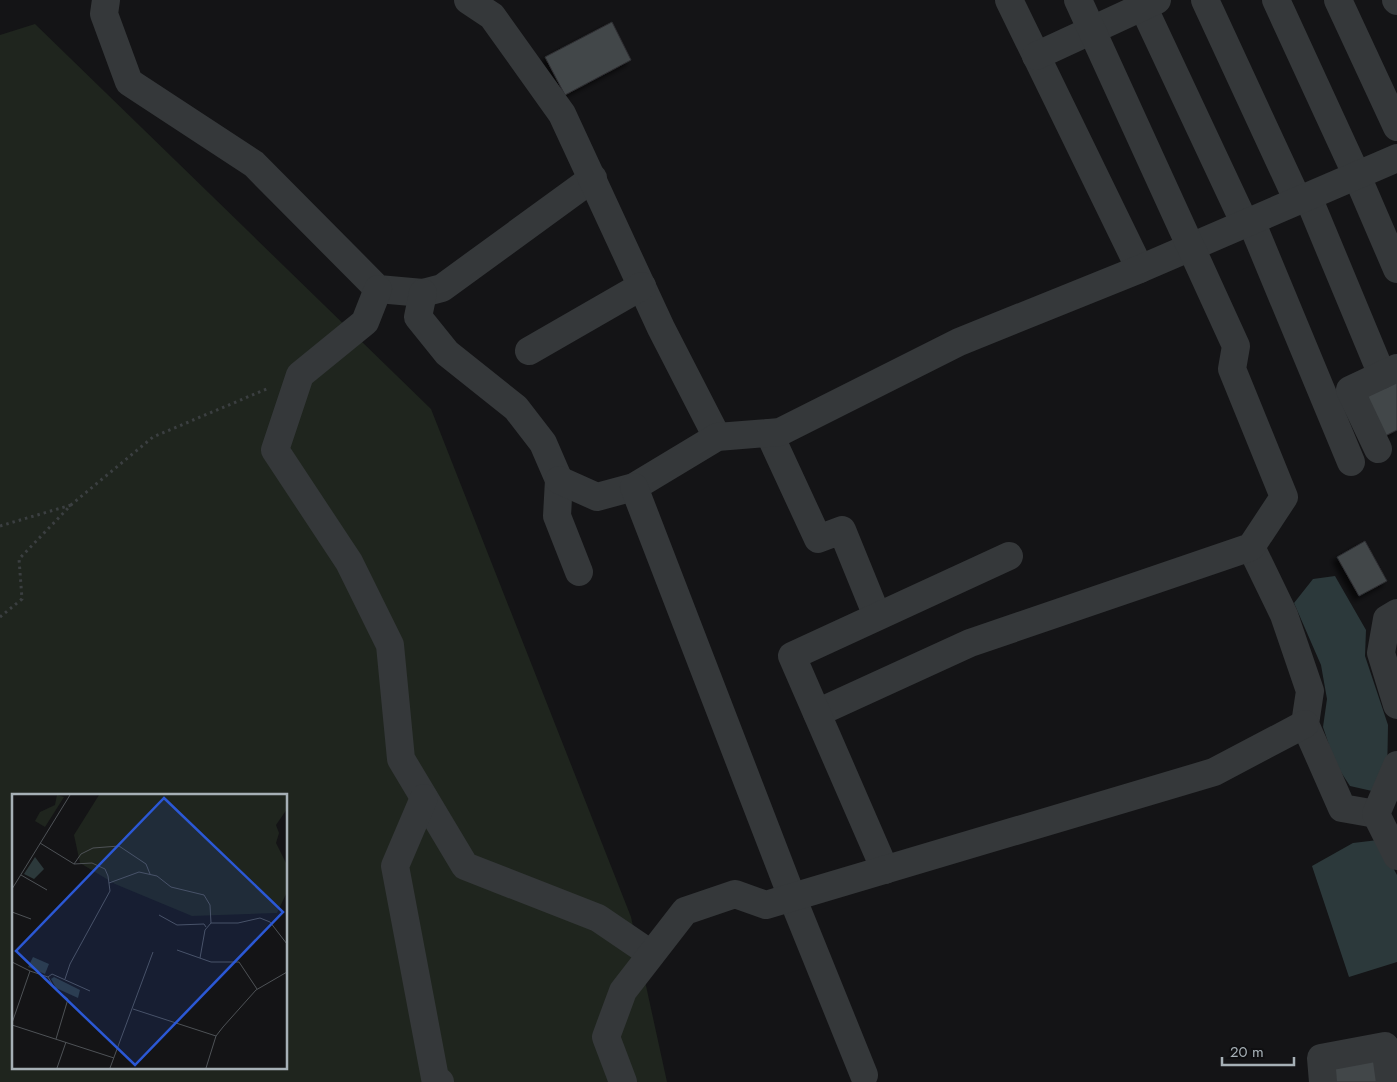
<svg xmlns="http://www.w3.org/2000/svg" width="1397" height="1082" font-family="Jost,sans-serif">
  <style>
    .green { fill: #1f251e; fill-rule: evenodd }
    .water { fill: #2c393b }
    .building { fill: #434649; stroke: #2e2f32; filter: url(#shadow) }
    .lines { fill: none; stroke-linecap: round; stroke-linejoin: round }
    .path { stroke: #3b3f41; stroke-width: 3; stroke-dasharray: 2.5 4; stroke-linecap: butt }
    .minor { stroke: #35383a; stroke-width: 28 }
    .inset-road { fill: none; stroke: #4e5256; stroke-width: 1 }
    .view { fill: #2b58d5; fill-opacity: 0.15; stroke: #2b58d5; stroke-width: 2.5 }
    .inset-edge { fill: none; stroke: #a6b0b6; stroke-width: 2.5 }
  </style>
  <defs>
    <filter id="shadow"><feDropShadow dx="-4.5" dy="4.5" stdDeviation="2.5" flood-color="#0009"/></filter>
  </defs>
  <rect width="100%" height="100%" fill="#141416"/>
  <path class="green" d="M 35,24 L 431,409 L 631,917 L 667,1082 L 0,1082 L 0,35 ZM 14,796 L 286,796 L 286,1068 L 14,1068 Z"/>
  <g class="water">
    <path d="M 1335,576 L 1366,630 L 1365,656 L 1388,725 L 1387,781 L 1372,791 L 1350,786 L 1335,763 L 1323,727 L 1327,699 L 1321,665 L 1294,603 L 1313,579 Z"/>
    <path d="M 1378,840 L 1397,875 L 1397,962 L 1349,977 L 1312,866 L 1353,843 Z"/>
  </g>
  <g class="building">
    <path d="M 612,22 L 631,60 L 565,95 L 545,57 Z"/>
    <path d="M 1397,375 L 1397,430 L 1381,438 L 1359,393 Z"/>
    <path d="M 1365,541 L 1387,581 L 1359,596 L 1337,557 Z"/>
    <path d="M 1375,1051 L 1381,1082 L 1332,1082 L 1328,1061 Z"/>
  </g>
  <g class="lines">
    <g class="path">
      <path d="M 0,526 L 71,505"/>
      <path d="M 0,617 L 22,599 L 19,559 L 72,504 L 153,437 L 269,388"/>
    </g>
    <g class="minor">
      <path d="M 106,0 L 104,14 L 129,82 L 254,164 L 378,289 L 423,293 L 442,288 L 593,178"/>
      <path d="M 468,0 L 492,16 L 562,114 L 661,328 L 717,437"/>
      <path d="M 1009,0 L 1140,269"/>
      <path d="M 1140,0 L 1245,224"/>
      <path d="M 1205,0 L 1298,201"/>
      <path d="M 1276,0 L 1357,176 L 1397,269"/>
      <path d="M 1338,0 L 1397,127"/>
      <path d="M 1396,0 L 1397,1"/>
      <path d="M 1036,56 L 1157,0"/>
      <path d="M 1308,197 L 1382,375"/>
      <path d="M 1251,221 L 1351,462"/>
      <path d="M 378,289 L 365,322 L 300,375 L 275,450 L 349,562 L 390,645 L 401,759 L 465,866 L 598,918 L 651,954"/>
      <path d="M 423,293 L 418,317 L 447,353 L 516,408 L 543,443 L 559,480 L 557,516 L 579,572"/>
      <path d="M 529,351 L 642,286"/>
      <path d="M 769,433 L 818,539 L 842,530 L 877,616"/>
      <path d="M 1378,449 L 1350,390 L 1397,368"/>
      <path d="M 559,480 L 597,497 L 634,487 L 717,437 L 780,432 L 959,342 L 1140,269 L 1397,158"/>
      <path d="M 634,487 L 792,897 L 864,1075"/>
      <path d="M 1251,547 L 1284,615 L 1310,691 L 1305,724 L 1342,808 L 1376,814"/>
      <path d="M 1397,613 L 1387,619 L 1381,653 L 1397,705"/>
      <path d="M 817,713 L 970,643 L 1251,547 L 1284,497 L 1232,369 L 1236,346 L 1078,0"/>
      <path d="M 1397,765 L 1376,814 L 1397,856"/>
      <path d="M 424,798 L 395,866 L 435,1078 L 440,1082"/>
      <path d="M 885,870 L 792,656 L 1009,556"/>
      <path d="M 623,1082 L 606,1037 L 623,991 L 685,911 L 735,894 L 766,905 L 1214,772 L 1305,724"/>
      <path d="M 1323,1082 L 1321,1058 L 1385,1046 L 1390,1082"/>
    </g>
  </g>
  <g transform="translate(12 794)">
    <rect width="275" height="275" fill="#141416"/>
    <path d="M 45,1 L 52,3 L 33,33 L 23,27 L 28,18 L 43,11 ZM 87,1 L 275,1 L 275,15 L 264,31 L 267,39 L 264,49 L 275,71 L 275,98 L 265,119 L 180,122 L 103,90 L 68,69 L 62,41 Z" fill="#1f251e"/>
    <path d="M 23,63 L 32,75 L 22,85 L 12,80 ZM 21,163 L 37,170 L 33,180 L 16,173 ZM 42,183 L 68,196 L 66,204 L 44,194 L 39,185 Z" fill="#2c393b"/>
    <path class="inset-road" d="M 28,49 L 62,70 L 80,69 L 93,75 L 96,82 L 98,97 L 58,170 L 53,185M 62,70 L 69,60 L 81,54 L 107,52 L 134,70 L 138,80M 9,81 L 35,96M 97,89 L 127,78 L 145,82 L 159,93 L 192,101 L 198,111 L 199,129M 0,95 L 58,1M 0,118 L 19,125M 147,121 L 165,131 L 192,130 L 194,133M 165,156 L 199,168 L 227,168 L 245,195M 188,164 L 193,136 L 199,129 L 226,129 L 248,124 L 258,128 L 275,150M 0,168 L 18,177 L 0,229M 18,177 L 36,183 L 43,195 L 56,205 L 44,245M 36,183 L 40,180 L 78,197M 121,215 L 204,242M 0,231 L 102,264M 45,274 L 54,248M 98,274 L 141,158M 194,274 L 204,242 L 211,233 L 244,196 L 275,178"/>
    <path class="view" d="M 152,4 L 271,118 L 123,271 L 4,157 Z"/>
    <rect width="275" height="275" class="inset-edge"/>
  </g>
  <path d="M1222 1057v8h72v-8" fill="none" stroke="#a6b0b6" stroke-width="2.5"/>
  <text x="1230" y="1057" font-size="15" fill="#a6b0b6" stroke="#0f0f11" stroke-width="4" paint-order="stroke">20 m</text>
</svg>
